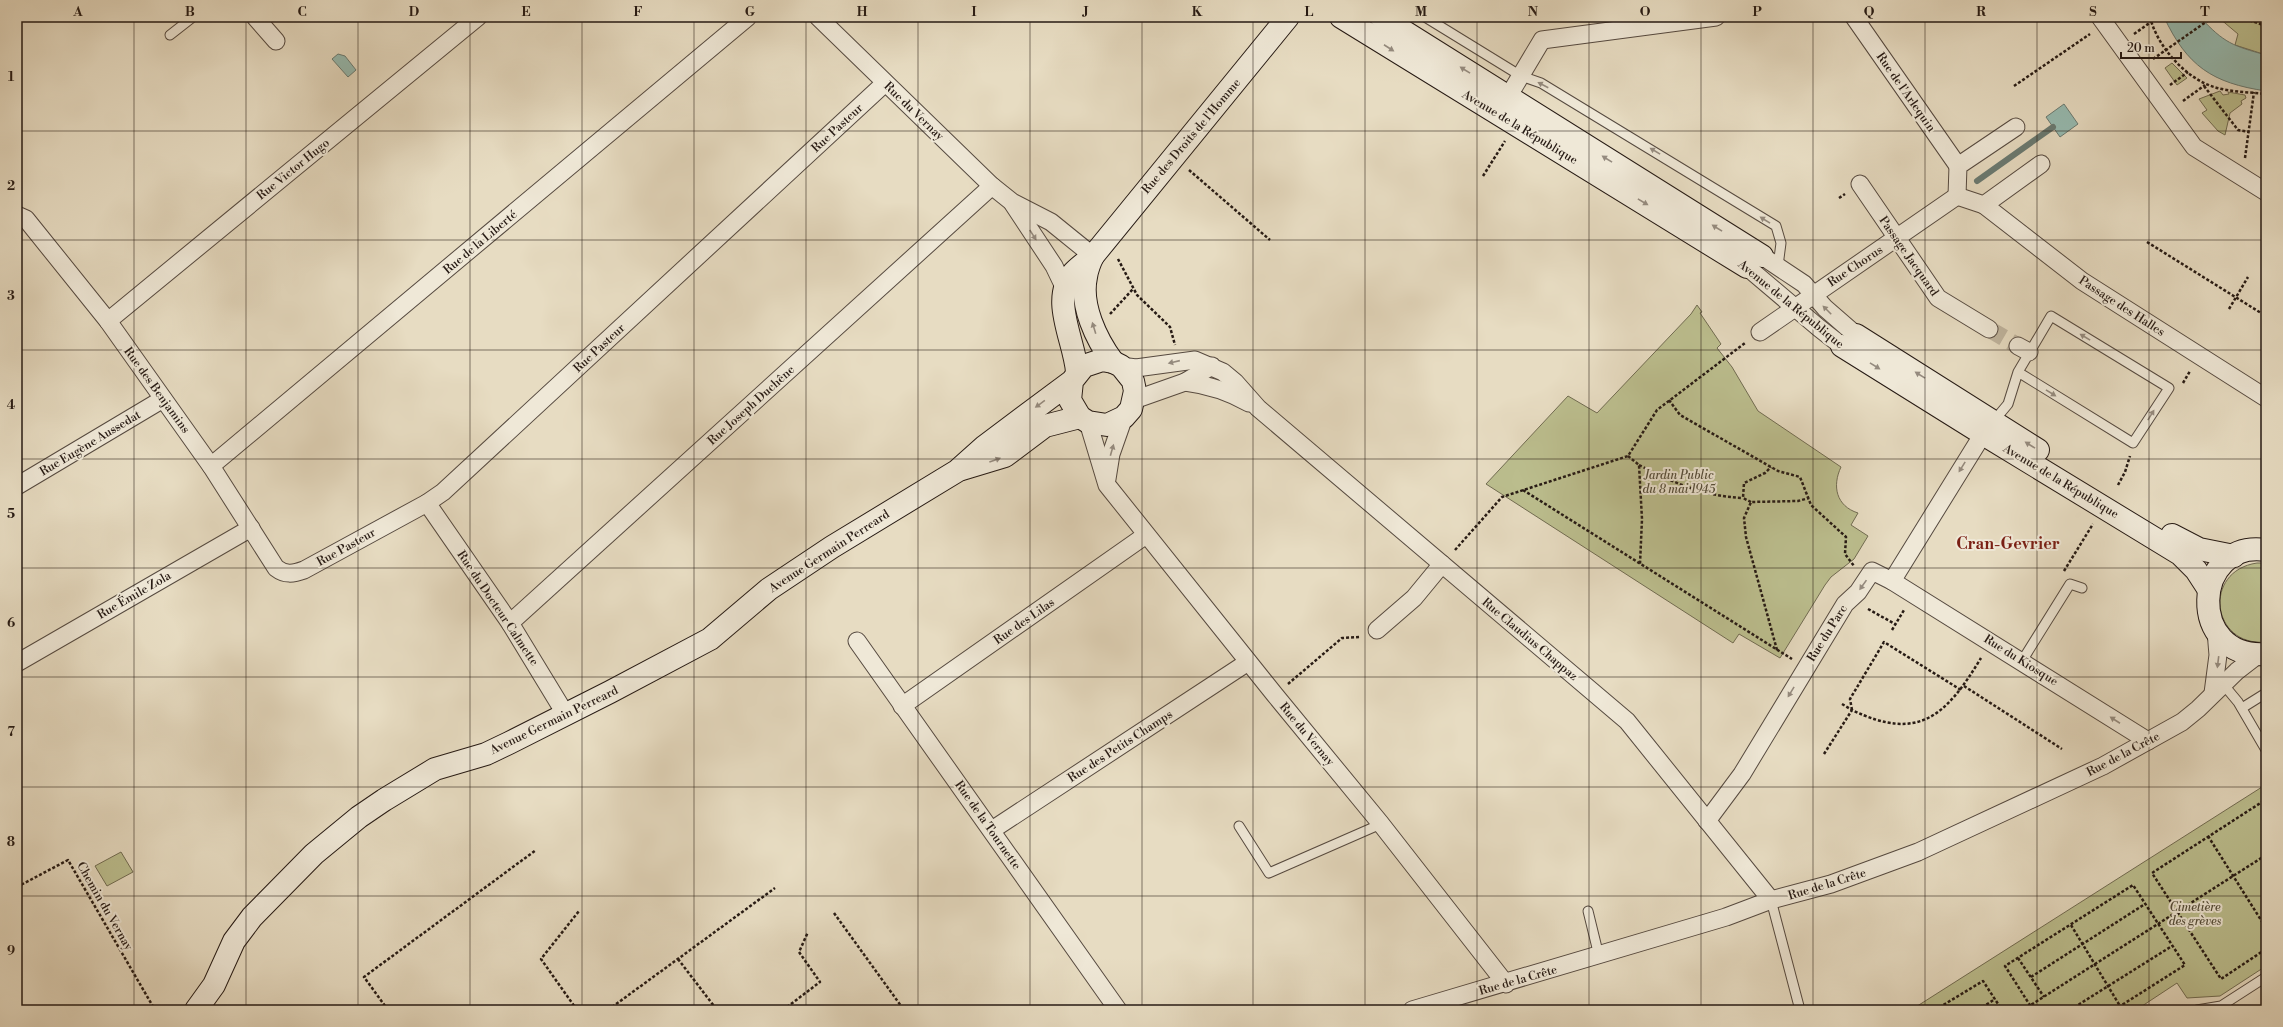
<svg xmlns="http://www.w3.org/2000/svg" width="2283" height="1027" font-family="'Libre Bodoni',serif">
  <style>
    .green { fill: #bcbf8f; stroke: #716c52 }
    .water { fill: #97bcb2; stroke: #6a7b73 }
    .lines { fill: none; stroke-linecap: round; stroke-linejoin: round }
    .stream { stroke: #6a7b73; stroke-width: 6 }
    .street-tunnel { stroke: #c0b59f; stroke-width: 17; stroke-dasharray: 17 8; stroke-linecap: butt }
    .lane-casing { stroke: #564a40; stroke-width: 11 }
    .street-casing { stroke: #564a40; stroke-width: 19 }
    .secondary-casing { stroke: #261a14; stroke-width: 24 }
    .path { stroke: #261a14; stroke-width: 2.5; stroke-dasharray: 3 2; stroke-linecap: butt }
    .lane { stroke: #efe8d7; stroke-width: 9 }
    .street { stroke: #efe8d7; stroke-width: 17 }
    .secondary { stroke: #efe8d7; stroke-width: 22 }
    .oneway { fill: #958b7f }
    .grid { fill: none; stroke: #261a14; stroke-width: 1; stroke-opacity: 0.55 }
    .labels { text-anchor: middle; stroke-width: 4; stroke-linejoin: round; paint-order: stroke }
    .street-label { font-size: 12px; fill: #261a14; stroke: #efe8d7 }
    .park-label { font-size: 12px; font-style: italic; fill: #534c39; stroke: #efe8d7 }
    .district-label { font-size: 16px; font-weight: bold; fill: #7a1f14; stroke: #efe8d7 }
    .neatline { fill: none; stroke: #261a14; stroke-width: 1.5 }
    .grid-label { font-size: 13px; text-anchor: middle; font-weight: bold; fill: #261a14 }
  </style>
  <rect width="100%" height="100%" fill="#e7dcc2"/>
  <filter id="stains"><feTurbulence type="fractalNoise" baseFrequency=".005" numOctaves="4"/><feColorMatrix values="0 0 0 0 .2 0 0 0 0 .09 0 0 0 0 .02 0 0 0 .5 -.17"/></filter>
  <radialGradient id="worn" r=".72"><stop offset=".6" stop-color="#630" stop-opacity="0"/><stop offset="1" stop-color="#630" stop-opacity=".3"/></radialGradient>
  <g class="green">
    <path d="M 2221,17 L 2266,17 L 2266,55 L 2235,45 L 2238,34 L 2219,18 Z"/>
    <path d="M 2172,63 L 2187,78 L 2177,85 L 2165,68 Z"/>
    <path d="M 2220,91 L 2223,95 L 2229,94 L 2228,92 L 2245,95 L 2246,98 L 2241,101 L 2242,104 L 2230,113 L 2225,135 L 2218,131 L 2202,113 L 2207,110 L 2199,99 Z"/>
    <path d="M 1697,305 L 1702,312 L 1700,313 L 1721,344 L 1717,348 L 1732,367 L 1758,411 L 1841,467 C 1832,486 1836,506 1858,513 L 1851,525 L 1868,536 L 1854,559 L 1831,577 L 1825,585 L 1780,658 L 1739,634 L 1733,643 L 1486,484 L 1568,396 L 1597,413 L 1691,314 Z"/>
    <path d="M 2257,563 L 2266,563 L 2266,642 C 2211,647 2202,571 2257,563 Z"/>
    <path d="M 2262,787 L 2266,795 L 2266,966 L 2220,996 L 2187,998 L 2177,983 L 2136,1010 L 1911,1010 Z"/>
    <path d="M 121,852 L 133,872 L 107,886 L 95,866 Z"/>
  </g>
  <g class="water">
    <path d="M 2164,17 L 2200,17 C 2224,43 2233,46 2266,55 L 2266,91 C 2212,83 2187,66 2164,17 Z"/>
    <path d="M 338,54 L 345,56 L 356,70 L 348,77 L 332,59 Z"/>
    <path d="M 2064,104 L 2078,124 L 2060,137 L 2046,117 Z"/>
  </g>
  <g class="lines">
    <path class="stream" d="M 1977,181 L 2053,127"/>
    <path class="street-tunnel" d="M 1989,329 L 2018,346"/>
    <defs>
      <g id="lane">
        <path d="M 1425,17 L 1521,76 L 1541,83 L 1776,226 L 1781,243 L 1778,266"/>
        <path d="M 170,35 L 193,17"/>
        <path d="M 1993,422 L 2008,404 L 2018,372 L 2051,316 L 2169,388 L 2133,443 L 2018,372"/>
        <path d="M 2022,661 L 2070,584 L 2082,588"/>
        <path d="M 2223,684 L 2238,702 L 2266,750"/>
        <path d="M 2242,708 L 2266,693"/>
        <path d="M 1239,826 L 1269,873 L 1381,824"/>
        <path d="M 1771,900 L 1800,1010"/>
        <path d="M 1588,911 L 1599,956"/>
        <path d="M 2197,1010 L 2221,1006 L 2266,977"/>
      </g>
      <g id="street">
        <path d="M 255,17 L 276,41"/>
        <path d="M 818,17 L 992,186 L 1012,202 L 1051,222 L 1093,256"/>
        <path d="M 1854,17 L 1958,166"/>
        <path d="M 2100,17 L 2194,147 L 2266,192"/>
        <path d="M 1508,97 L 1542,40 L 1716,17"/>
        <path d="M 1860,184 L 1938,298 L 1989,329"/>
        <path d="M 1957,196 L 1958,166 L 2016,127"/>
        <path d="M 1957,196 L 1984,205 L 2041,164"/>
        <path d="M 1013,204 L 1054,266 L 1065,289"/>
        <path d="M 1984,205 L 2082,281 L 2266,398"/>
        <path d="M 17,215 L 26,219 L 108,321 L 211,466 L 276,568 C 285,575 293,574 304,570 L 427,503 L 443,492 L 885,83"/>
        <path d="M 1762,256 L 1804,284 L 1825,308 L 1856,335"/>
        <path d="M 1747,267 L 1819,328 L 1842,346"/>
        <path d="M 108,321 L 478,17"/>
        <path d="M 1760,332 L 1957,196"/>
        <path d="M 2018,346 L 2029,352"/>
        <path d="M 1121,366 L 1136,368 L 1195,360 L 1223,372 L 1235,382 L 1258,408 L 1627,721 L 1771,900"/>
        <path d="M 1185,382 C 1209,385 1228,391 1249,403"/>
        <path d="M 1134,400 L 1185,382 L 1212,366"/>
        <path d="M 1088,422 L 1107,485 L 1275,695 L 1381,824 L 1506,984"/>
        <path d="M 211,466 L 748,17"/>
        <path d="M 1107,479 L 1111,454 L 1124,417"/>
        <path d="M 17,486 L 163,399"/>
        <path d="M 427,503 L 510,623 L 566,715"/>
        <path d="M 1892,581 L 2148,741"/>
        <path d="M 510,623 L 992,186"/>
        <path d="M 1377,630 L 1414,598 L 1442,564"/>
        <path d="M 857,641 L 1118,1010"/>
        <path d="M 17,663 L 251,528"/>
        <path d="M 2213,693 L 2218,655 L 2216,631"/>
        <path d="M 902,706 L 1146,535"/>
        <path d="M 1707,821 L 1742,774 L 1845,604 L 1858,592 L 1872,571 L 1892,581 L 1983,434"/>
        <path d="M 992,830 L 1248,662"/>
        <path d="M 1412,1010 L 1726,917 L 1771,900 L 1831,884 L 1918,852 L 2103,766 L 2182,722 L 2198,709 L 2237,671 L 2259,654"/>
      </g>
      <g id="secondary">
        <path d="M 1341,17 L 1747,267"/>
        <path d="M 1381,17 L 1762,256"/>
        <path d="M 1093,256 C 1090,262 1087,270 1086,277 C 1080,305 1096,339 1113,362"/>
        <path d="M 1856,335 L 2038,450"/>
        <path d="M 1842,346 L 1983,434 L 2180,554 L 2196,570 L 2209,590"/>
        <path d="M 1077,372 C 1075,341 1049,299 1074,272 C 1080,266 1087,261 1093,256 L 1288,17"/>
        <path d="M 962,469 L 1005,456 L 1045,426 L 1080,417"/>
        <path d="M 2172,535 L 2199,549 L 2234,556"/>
        <path d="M 2266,550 C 2192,539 2186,660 2266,654"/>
        <path d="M 196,1010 L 214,985 L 234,941 L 252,917 L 314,854 L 359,817 L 384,800 L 435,769 L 486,754 L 509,743 L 610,692 L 710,639 L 769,589 L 832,547 L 957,471 L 985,446 L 1072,381 L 1084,366 L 1102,360 L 1113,362 L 1121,366 L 1133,381 L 1135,391 L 1131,409 L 1124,417 L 1107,425 L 1088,422 L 1080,417 L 1070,400 L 1072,381"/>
      </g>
    </defs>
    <use href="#lane" class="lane-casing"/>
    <use href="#street" class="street-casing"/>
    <use href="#secondary" class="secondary-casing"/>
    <g class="path">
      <path d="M 2150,17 C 2157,46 2185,78 2214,87 C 2230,92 2249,92 2266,94"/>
      <path d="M 2240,17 L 2266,26"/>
      <path d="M 2134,34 L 2151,22"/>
      <path d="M 2153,59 L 2213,17"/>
      <path d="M 2170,85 L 2188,72"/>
      <path d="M 2014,86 L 2090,34"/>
      <path d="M 2204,86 L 2238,130 L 2249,132"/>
      <path d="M 2183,101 L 2205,85"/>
      <path d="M 2245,158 L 2254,92"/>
      <path d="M 1189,170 L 1270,240"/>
      <path d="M 1483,176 L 1505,141"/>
      <path d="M 1839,198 L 1845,194"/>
      <path d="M 2147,242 L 2261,313"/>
      <path d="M 1118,259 L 1137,295 L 1170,327 L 1175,345"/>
      <path d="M 2229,309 L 2248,277"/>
      <path d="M 1110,314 L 1133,289"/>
      <path d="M 2183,383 L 2190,371"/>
      <path d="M 1669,400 L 1680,415 L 1778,471 L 1800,477 L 1811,505 L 1846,537 L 1845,554 L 1854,566"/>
      <path d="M 1628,456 L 1639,465 L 1642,519 L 1640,564"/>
      <path d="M 1639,465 C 1674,483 1703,496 1743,498"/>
      <path d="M 2118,485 L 2125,472 L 2130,456"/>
      <path d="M 1523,490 L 1792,659"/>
      <path d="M 1751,502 L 1743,498 L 1744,483 L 1765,473 L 1771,467"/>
      <path d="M 1455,550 L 1502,497 L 1628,456 L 1657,410 L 1745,343"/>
      <path d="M 2064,571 L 2093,524"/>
      <path d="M 1868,609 L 1895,624"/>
      <path d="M 1892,630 L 1904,610"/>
      <path d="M 1777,650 L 1746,537 L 1744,518 L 1751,502 L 1798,501 L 1809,498"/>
      <path d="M 1288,684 L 1342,638 L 1360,637"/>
      <path d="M 1964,686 L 2062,749"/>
      <path d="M 1842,704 L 1852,710"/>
      <path d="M 1852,710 L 1850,699 L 1884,642 L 1961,690"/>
      <path d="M 1824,754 L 1852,710 C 1920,743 1947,714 1981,658"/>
      <path d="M 2266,808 L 2262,802 L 2152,873 L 2221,979 L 2266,949"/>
      <path d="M 2208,836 L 2266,928"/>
      <path d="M 17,887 L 68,860 L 155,1010"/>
      <path d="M 834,913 L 904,1010"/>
      <path d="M 2071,925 L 2120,1006"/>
      <path d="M 2018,958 L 2044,997"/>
      <path d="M 678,959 L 717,1010"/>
      <path d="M 2031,977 L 2145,904"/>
      <path d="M 388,1010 L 364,977 L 536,850"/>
      <path d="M 577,1010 L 541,959 L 579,911"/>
      <path d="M 608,1010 L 775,888"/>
      <path d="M 783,1010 L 820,982 L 799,952 L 808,932"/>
      <path d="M 1935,1010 L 1983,981 L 2002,1010"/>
      <path d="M 1978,1010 L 1995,999"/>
      <path d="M 2023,1010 L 2266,855"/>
      <path d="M 2033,1010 L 2005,966 L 2133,885 L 2185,965 L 2114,1010"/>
      <path d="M 2070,1010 L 2172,946"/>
    </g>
    <use href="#lane" class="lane"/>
    <use href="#street" class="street"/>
    <use href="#secondary" class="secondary"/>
  </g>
  <defs><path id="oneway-solid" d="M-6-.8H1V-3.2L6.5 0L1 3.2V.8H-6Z"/></defs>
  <g class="oneway">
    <use href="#oneway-solid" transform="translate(1389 48) rotate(33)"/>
    <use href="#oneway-solid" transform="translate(1465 70) rotate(-148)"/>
    <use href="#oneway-solid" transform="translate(1543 85) rotate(-152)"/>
    <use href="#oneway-solid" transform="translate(1655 151) rotate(-149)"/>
    <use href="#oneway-solid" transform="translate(1607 159) rotate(-148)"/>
    <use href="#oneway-solid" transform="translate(1643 202) rotate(31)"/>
    <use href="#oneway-solid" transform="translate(1765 220) rotate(-148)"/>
    <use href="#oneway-solid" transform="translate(1717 228) rotate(-148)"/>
    <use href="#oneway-solid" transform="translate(1033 235) rotate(57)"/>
    <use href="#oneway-solid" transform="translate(1827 310) rotate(-135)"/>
    <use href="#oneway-solid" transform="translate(1094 328) rotate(-107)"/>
    <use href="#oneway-solid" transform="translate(2085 337) rotate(-149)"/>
    <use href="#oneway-solid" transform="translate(1174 362) rotate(167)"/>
    <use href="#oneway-solid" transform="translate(1875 366) rotate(32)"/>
    <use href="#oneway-solid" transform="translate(1920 375) rotate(-148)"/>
    <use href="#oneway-solid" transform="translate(2051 393) rotate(32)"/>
    <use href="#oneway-solid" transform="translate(1040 404) rotate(144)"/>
    <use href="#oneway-solid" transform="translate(2151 415) rotate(-58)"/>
    <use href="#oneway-solid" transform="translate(2030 445) rotate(-148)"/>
    <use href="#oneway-solid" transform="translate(1112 450) rotate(-74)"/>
    <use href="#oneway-solid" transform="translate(995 460) rotate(-20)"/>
    <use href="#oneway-solid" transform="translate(1962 467) rotate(122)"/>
    <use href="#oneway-solid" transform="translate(1863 585) rotate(125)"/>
    <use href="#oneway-solid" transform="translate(2218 662) rotate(97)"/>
    <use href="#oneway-solid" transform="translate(1791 692) rotate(121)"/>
    <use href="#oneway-solid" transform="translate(2115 720) rotate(-147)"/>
  </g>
  <path class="grid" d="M 134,17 L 134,1010M 246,17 L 246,1010M 358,17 L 358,1010M 470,17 L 470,1010M 582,17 L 582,1010M 694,17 L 694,1010M 806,17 L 806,1010M 918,17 L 918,1010M 1030,17 L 1030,1010M 1142,17 L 1142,1010M 1253,17 L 1253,1010M 1365,17 L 1365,1010M 1477,17 L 1477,1010M 1589,17 L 1589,1010M 1701,17 L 1701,1010M 1813,17 L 1813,1010M 1925,17 L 1925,1010M 2037,17 L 2037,1010M 2149,17 L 2149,1010M 17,131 L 2266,131M 17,240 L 2266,240M 17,350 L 2266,350M 17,459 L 2266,459M 17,568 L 2266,568M 17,677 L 2266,677M 17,787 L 2266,787M 17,896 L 2266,896"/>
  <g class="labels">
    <g class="street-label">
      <text transform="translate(1906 92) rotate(55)" y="4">Rue de l'Arlequin</text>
      <text transform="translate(914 111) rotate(44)" y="4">Rue du Vernay</text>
      <text transform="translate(1520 127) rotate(31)" y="4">Avenue de la République</text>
      <text transform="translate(837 128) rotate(-43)" y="4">Rue Pasteur</text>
      <text transform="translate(1191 136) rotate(-50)" y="4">Rue des Droits de l'Homme</text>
      <text transform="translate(293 169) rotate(-39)" y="4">Rue Victor Hugo</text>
      <text transform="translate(480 242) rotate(-40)" y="4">Rue de la Liberté</text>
      <text transform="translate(1909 256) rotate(55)" y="4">Passage Jacquard</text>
      <text transform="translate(1855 266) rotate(-34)" y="4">Rue Chorus</text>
      <text transform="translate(1791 304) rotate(39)" y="4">Avenue de la République</text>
      <text transform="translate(2122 306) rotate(33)" y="4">Passage des Halles</text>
      <text transform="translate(599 348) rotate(-43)" y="4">Rue Pasteur</text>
      <text transform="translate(157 390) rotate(54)" y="4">Rue des Benjamins</text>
      <text transform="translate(751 405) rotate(-42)" y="4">Rue Joseph Duchêne</text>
      <text transform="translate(90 443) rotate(-31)" y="4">Rue Eugène Aussedat</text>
      <text transform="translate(2061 481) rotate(31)" y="4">Avenue de la République</text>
      <text transform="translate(346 547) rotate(-29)" y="4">Rue Pasteur</text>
      <text transform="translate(829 551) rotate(-33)" y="4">Avenue Germain Perreard</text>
      <text transform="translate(134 595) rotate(-30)" y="4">Rue Émile Zola</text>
      <text transform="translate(498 608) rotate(56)" y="4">Rue du Docteur Calmette</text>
      <text transform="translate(1024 621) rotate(-35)" y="4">Rue des Lilas</text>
      <text transform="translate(1827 633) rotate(-58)" y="4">Rue du Parc</text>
      <text transform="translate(1530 639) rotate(40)" y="4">Rue Claudius Chappaz</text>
      <text transform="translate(2021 660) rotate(32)" y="4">Rue du Kiosque</text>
      <text transform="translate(554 720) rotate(-26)" y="4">Avenue Germain Perreard</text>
      <text transform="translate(1307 734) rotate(50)" y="4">Rue du Vernay</text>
      <text transform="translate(1120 746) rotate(-33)" y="4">Rue des Petits Champs</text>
      <text transform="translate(2123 754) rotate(-28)" y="4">Rue de la Crête</text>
      <text transform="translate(988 825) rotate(55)" y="4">Rue de la Tournette</text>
      <text transform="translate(1827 884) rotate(-17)" y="4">Rue de la Crête</text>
      <text transform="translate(105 906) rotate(60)" y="4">Chemin du Vernay</text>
      <text transform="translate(1518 980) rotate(-16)" y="4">Rue de la Crête</text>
    </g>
    <g class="park-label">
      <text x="1679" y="479">Jardin Public<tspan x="1679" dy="14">du 8 mai 1945</tspan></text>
      <text x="2195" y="911">Cimetière<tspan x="2195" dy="14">des grèves</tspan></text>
    </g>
    <g class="district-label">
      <text x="2008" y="549">Cran-Gevrier</text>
    </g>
  </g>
  <rect width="2283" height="1027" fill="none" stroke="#e7dcc2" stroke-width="44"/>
  <path d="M2121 52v6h60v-6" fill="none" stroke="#261a14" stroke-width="2"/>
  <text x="2127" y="52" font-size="12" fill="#261a14" stroke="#efe8d7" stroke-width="3" paint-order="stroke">20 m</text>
  <rect x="22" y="22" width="2239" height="983" class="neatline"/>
  <g class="grid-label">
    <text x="78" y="16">A</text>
    <text x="190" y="16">B</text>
    <text x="302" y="16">C</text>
    <text x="414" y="16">D</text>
    <text x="526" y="16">E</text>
    <text x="638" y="16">F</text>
    <text x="750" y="16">G</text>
    <text x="862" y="16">H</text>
    <text x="974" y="16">I</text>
    <text x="1086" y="16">J</text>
    <text x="1197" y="16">K</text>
    <text x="1309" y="16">L</text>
    <text x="1421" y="16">M</text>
    <text x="1533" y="16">N</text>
    <text x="1645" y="16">O</text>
    <text x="1757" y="16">P</text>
    <text x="1869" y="16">Q</text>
    <text x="1981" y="16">R</text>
    <text x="2093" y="16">S</text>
    <text x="2205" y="16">T</text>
    <text x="11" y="81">1</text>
    <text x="11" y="190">2</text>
    <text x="11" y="300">3</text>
    <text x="11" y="409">4</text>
    <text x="11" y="518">5</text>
    <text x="11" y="627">6</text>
    <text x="11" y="736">7</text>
    <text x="11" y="846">8</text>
    <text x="11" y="955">9</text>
  </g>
  <rect width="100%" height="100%" filter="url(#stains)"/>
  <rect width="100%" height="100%" fill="url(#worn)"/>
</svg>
